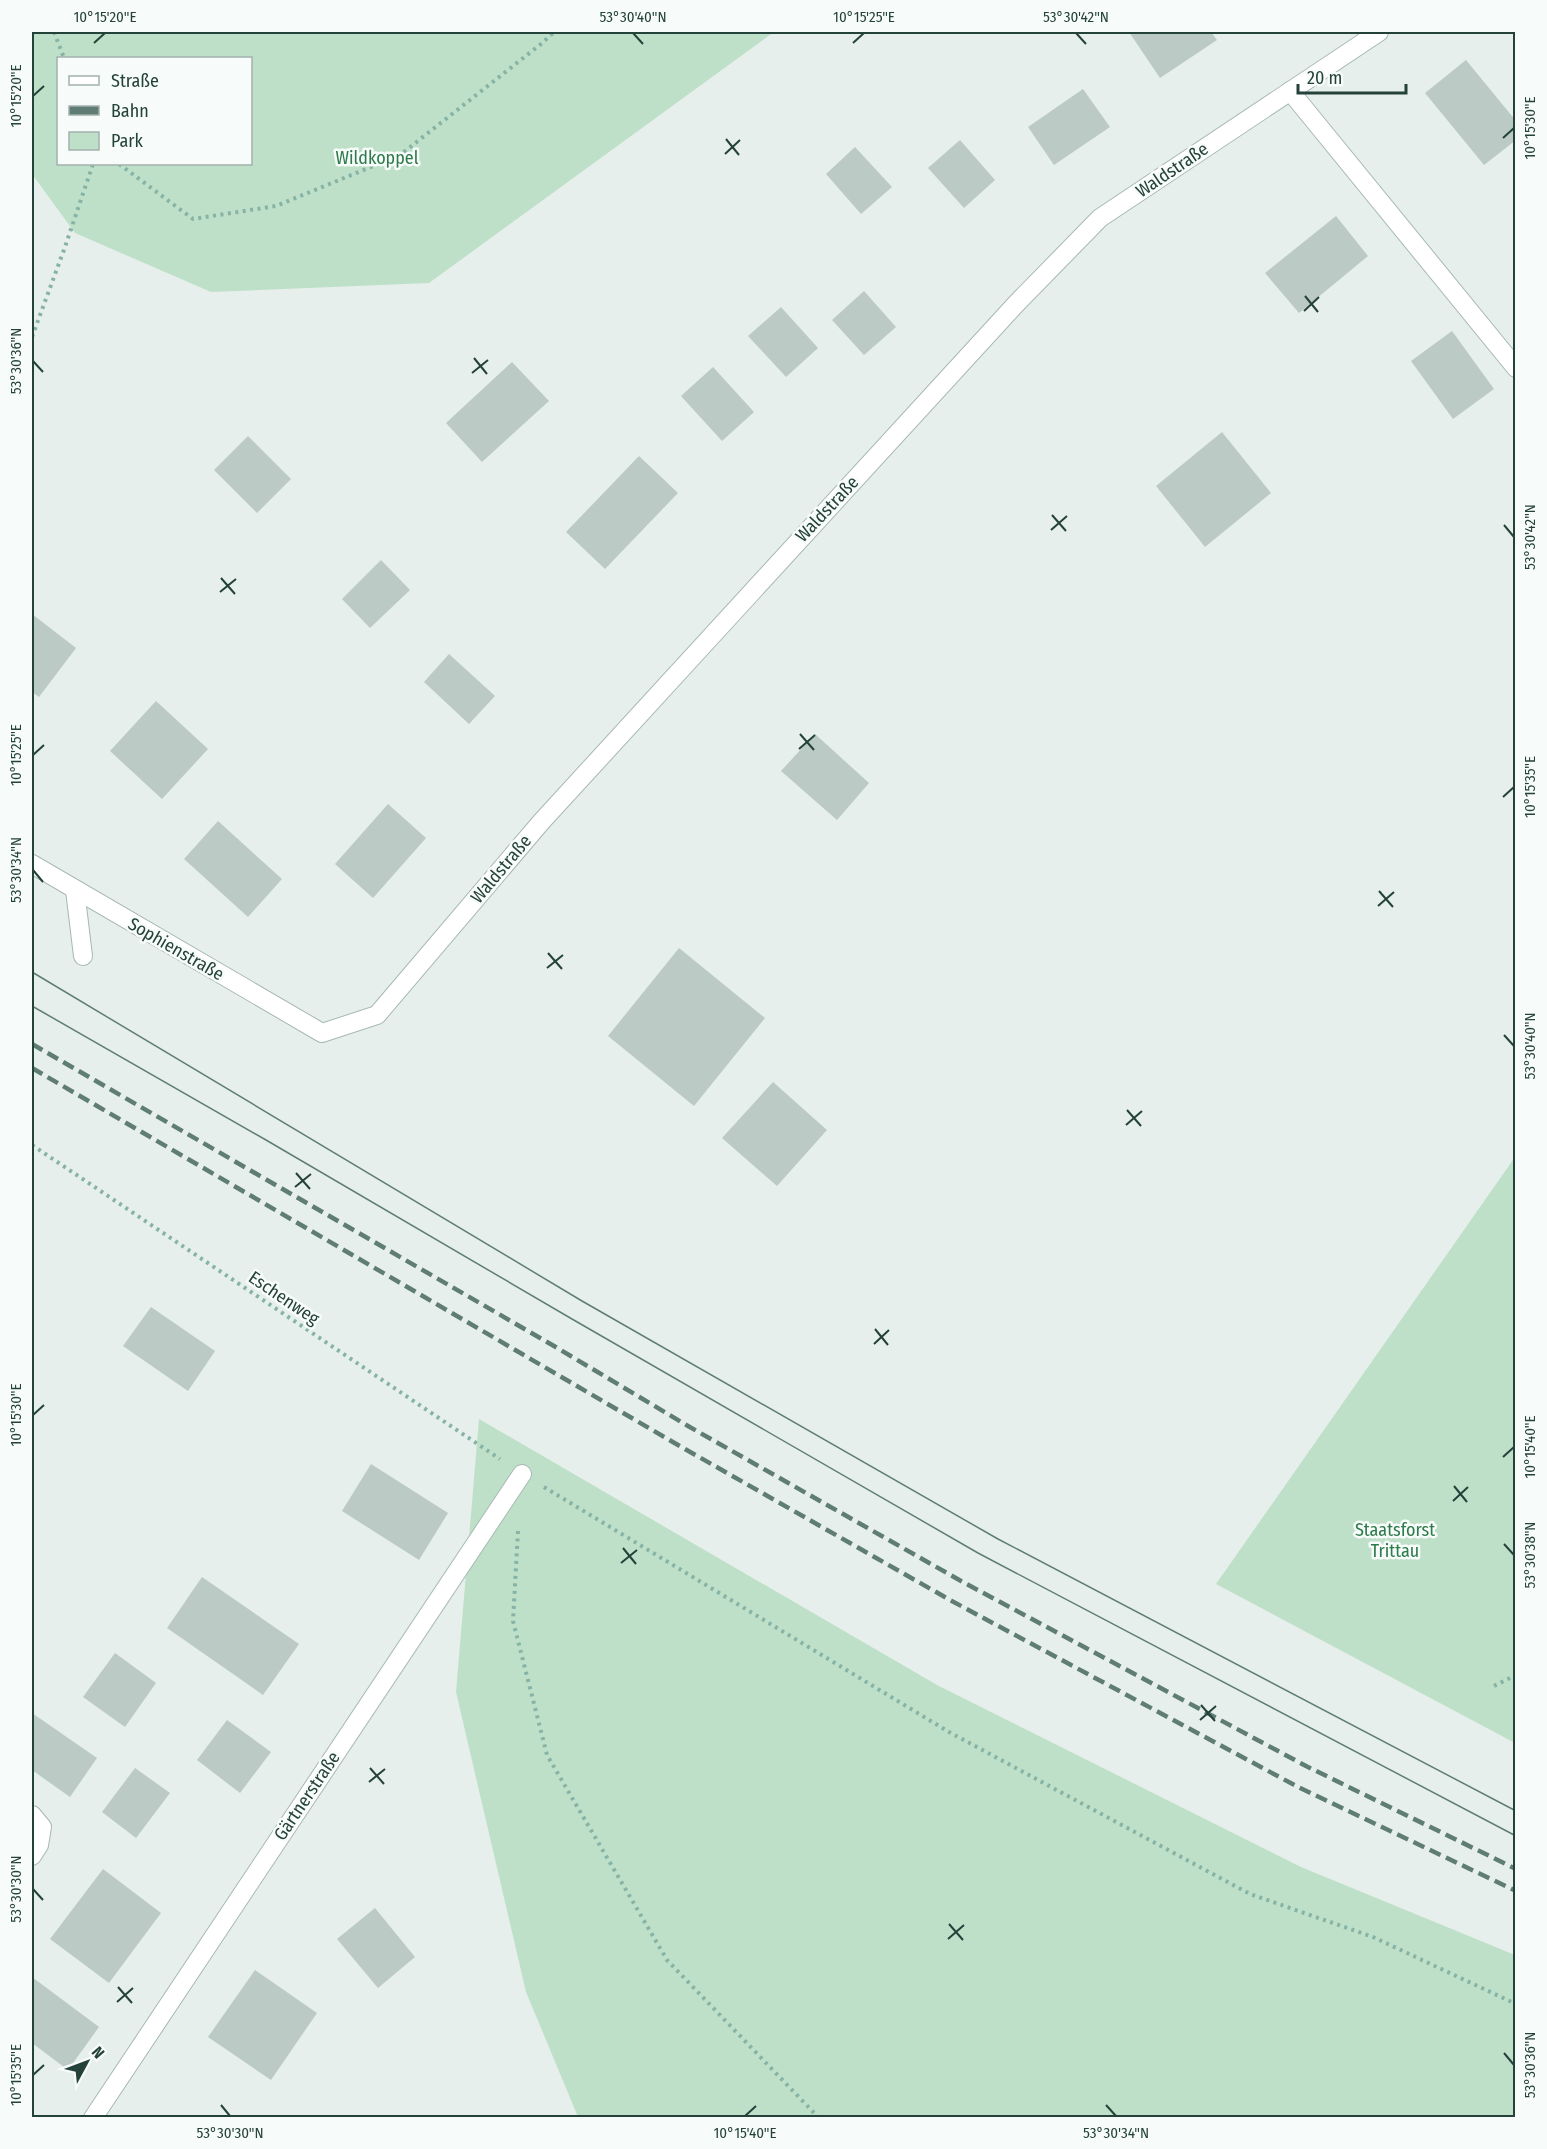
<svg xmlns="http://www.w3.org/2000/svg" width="1547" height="2149" font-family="'Fira Sans Condensed',sans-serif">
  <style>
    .green { fill: #bfe0c8; fill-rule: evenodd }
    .building { fill: #bbcac4 }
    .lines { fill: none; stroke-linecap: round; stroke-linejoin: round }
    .minor-casing { stroke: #a8b8b2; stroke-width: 20 }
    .path { stroke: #86b3a5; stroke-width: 4; stroke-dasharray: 3 4.5; stroke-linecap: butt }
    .minor { stroke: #fff; stroke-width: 18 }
    .tram { stroke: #5f7d75; stroke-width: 1.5 }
    .rail { stroke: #5f7d75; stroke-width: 4.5; stroke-dasharray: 12 6; stroke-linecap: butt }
    .ticks { fill: none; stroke: #24423a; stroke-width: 2 }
    .labels { text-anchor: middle; stroke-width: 5; stroke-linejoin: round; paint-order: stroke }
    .park-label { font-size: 18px; fill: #2d7a4b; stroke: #f7fbf9 }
    .street-label { font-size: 18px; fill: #24423a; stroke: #f7fbf9 }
    .neatline { fill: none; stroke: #24423a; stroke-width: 2 }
    .ticks-label { font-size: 15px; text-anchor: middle; fill: #24423a }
  </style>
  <rect width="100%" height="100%" fill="#e6efeb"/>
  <g class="green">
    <path d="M 32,32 L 774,32 L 429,283 L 211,292 L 75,233 L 32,174 ZM 58,58 L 250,58 L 250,164 L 58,164 Z"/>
    <path d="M 1515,1157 L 1515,1743 L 1216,1584 Z"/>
    <path d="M 479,1419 L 937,1685 L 1301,1867 L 1515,1955 L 1515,2117 L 578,2117 L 526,1992 L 456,1692 Z"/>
  </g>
  <g class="building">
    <path d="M 1129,32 L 1211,32 L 1217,40 L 1160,78 Z"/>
    <path d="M 1466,60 L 1516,121 L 1516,140 L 1484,165 L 1425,93 Z"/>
    <path d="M 1083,89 L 1110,127 L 1054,165 L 1028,127 Z"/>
    <path d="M 960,140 L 995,180 L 964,208 L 928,168 Z"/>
    <path d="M 855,147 L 892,187 L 861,214 L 826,174 Z"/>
    <path d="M 1336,216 L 1368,256 L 1299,313 L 1265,273 Z"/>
    <path d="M 864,291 L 896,327 L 864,355 L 832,320 Z"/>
    <path d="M 781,307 L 818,348 L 786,377 L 748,336 Z"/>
    <path d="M 1452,331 L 1494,389 L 1453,419 L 1411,361 Z"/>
    <path d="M 512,362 L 549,401 L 482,462 L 446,423 Z"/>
    <path d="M 713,367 L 754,412 L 722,441 L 681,396 Z"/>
    <path d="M 1222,432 L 1271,493 L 1205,547 L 1156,486 Z"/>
    <path d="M 248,436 L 291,479 L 257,513 L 214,470 Z"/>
    <path d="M 639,456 L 678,493 L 605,569 L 566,532 Z"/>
    <path d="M 381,560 L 410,590 L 370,628 L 342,599 Z"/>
    <path d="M 32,614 L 76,648 L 39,697 L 32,692 Z"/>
    <path d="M 449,654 L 495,696 L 469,724 L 424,682 Z"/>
    <path d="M 156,701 L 208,749 L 162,799 L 110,751 Z"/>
    <path d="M 815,734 L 869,783 L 837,820 L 781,771 Z"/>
    <path d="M 388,804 L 426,838 L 373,898 L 335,864 Z"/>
    <path d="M 218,821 L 282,879 L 248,917 L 184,859 Z"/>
    <path d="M 679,948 L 765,1018 L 694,1106 L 608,1036 Z"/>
    <path d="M 773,1082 L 827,1130 L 777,1186 L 722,1138 Z"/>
    <path d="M 151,1307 L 215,1351 L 188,1391 L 123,1346 Z"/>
    <path d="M 371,1464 L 448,1513 L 419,1560 L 342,1511 Z"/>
    <path d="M 202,1577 L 299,1644 L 263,1695 L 167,1628 Z"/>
    <path d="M 115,1653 L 156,1683 L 125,1727 L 83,1697 Z"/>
    <path d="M 32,1713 L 97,1758 L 70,1797 L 32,1770 Z"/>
    <path d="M 227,1720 L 271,1752 L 240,1793 L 197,1760 Z"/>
    <path d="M 135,1768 L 170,1793 L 136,1838 L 102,1812 Z"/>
    <path d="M 103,1869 L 161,1913 L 109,1983 L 50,1939 Z"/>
    <path d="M 375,1908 L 415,1957 L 378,1988 L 337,1939 Z"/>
    <path d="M 255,1970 L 317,2013 L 271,2080 L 208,2037 Z"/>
    <path d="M 32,1977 L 99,2027 L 68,2070 L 32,2043 Z"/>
  </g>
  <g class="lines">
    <defs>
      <g id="minor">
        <path d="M 1290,91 L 1516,368"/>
        <path d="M 32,864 L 322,1033 L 377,1015 L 542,821 L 1015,305 L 1100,218 L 1379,32"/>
        <path d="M 75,890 L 83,956"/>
        <path d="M 32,1815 L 42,1827 L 39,1845 L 32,1856"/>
        <path d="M 93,2118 L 522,1474"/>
      </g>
    </defs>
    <use href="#minor" class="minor-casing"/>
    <g class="path">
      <path d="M 54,32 L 64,58"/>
      <path d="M 119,164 L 193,219 L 276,206 L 400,155 L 541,44 L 554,32"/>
      <path d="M 32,337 L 65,247 L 93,164"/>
      <path d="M 32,1145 L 500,1459"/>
      <path d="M 544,1487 L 949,1732 L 1250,1894 L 1373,1937 L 1516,2004"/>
      <path d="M 518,1531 L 513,1621 L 547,1755 L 667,1960 L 819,2118"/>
      <path d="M 1494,1686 L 1516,1675"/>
    </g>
    <use href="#minor" class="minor"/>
    <g class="tram">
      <path d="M 32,972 L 582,1301 L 998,1539 L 1516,1811"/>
      <path d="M 32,1006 L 266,1140 L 572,1319 L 978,1553 L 1516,1836"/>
    </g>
    <g class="rail">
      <path d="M 32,1044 L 554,1346 L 688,1426 L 961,1581 L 1306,1766 L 1516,1869"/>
      <path d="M 32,1068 L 678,1445 L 950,1600 L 1298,1787 L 1516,1891"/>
    </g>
  </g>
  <path class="ticks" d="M 633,33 L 643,44M 1076,33 L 1086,44M 94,43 L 105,33M 853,43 L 864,33M 33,96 L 44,86M 1503,138 L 1514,128M 726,139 L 739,155M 725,154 L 740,140M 1305,296 L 1318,312M 1304,311 L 1319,297M 474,358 L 487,374M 33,361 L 43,372M 472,373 L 488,360M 1052,515 L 1066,531M 1504,525 L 1514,537M 1051,530 L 1067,516M 221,578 L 235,594M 220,592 L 236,579M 800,734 L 814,750M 799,749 L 815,735M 33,755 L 44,745M 1503,797 L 1514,787M 33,870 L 43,882M 1379,891 L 1393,907M 1378,906 L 1394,892M 548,953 L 562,969M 547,968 L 563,955M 1504,1035 L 1514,1046M 1127,1110 L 1141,1126M 1126,1125 L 1142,1111M 296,1173 L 310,1189M 295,1187 L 311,1174M 875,1329 L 888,1345M 874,1344 L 889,1330M 33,1415 L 44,1405M 1503,1457 L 1514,1447M 1454,1486 L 1467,1502M 1453,1501 L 1468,1487M 1504,1544 L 1514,1555M 623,1548 L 636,1564M 621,1563 L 637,1550M 1201,1705 L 1215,1721M 1200,1720 L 1216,1706M 370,1768 L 384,1784M 369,1782 L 385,1769M 33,1889 L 43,1900M 949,1924 L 963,1940M 948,1939 L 964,1925M 118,1987 L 132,2003M 117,2002 L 133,1988M 1504,2053 L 1514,2065M 33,2075 L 44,2065M 221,2105 L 230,2116M 1106,2105 L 1116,2116M 745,2116 L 756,2106"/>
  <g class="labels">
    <g class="park-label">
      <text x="377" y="164">Wildkoppel</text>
      <text x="1395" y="1536">Staatsforst<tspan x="1395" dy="21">Trittau</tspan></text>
    </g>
    <g class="street-label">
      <text transform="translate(1172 170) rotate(-34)" y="6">Waldstraße</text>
      <text transform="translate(827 509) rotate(-47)" y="6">Waldstraße</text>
      <text transform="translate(501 869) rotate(-50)" y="6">Waldstraße</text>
      <text transform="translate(176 949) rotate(30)" y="6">Sophienstraße</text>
      <text transform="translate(284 1298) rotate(34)" y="6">Eschenweg</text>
      <text transform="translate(307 1796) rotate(-56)" y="6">Gärtnerstraße</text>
    </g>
  </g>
  <rect width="1547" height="2149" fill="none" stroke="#f7fbf9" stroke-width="66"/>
  <rect x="57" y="57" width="195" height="108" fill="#f7fbf9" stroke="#a3b1ad" stroke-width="1.5"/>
  <rect x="69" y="76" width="30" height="9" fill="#ffffff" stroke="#a3b1ad" stroke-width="1.5"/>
  <text x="111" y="87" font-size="18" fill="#24423a">Straße</text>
  <rect x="69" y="106" width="30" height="9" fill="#5f7d75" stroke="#a3b1ad" stroke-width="1.5"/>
  <text x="111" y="117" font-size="18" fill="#24423a">Bahn</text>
  <rect x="69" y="132" width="30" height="18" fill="#bfe0c8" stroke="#a3b1ad" stroke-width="1.5"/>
  <text x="111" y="147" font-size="18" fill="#24423a">Park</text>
  <g transform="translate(87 2062) rotate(49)" stroke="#f7fbf9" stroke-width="4.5" paint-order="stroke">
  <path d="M0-4.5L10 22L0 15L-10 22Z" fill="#24423a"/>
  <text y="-9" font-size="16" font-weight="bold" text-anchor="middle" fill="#24423a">N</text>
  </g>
  <path d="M1298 84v9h108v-9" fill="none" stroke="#24423a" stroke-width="3"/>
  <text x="1307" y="84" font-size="18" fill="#24423a" stroke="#f7fbf9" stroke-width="4.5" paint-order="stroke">20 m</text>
  <rect x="33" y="33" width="1481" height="2083" class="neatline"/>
  <g class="ticks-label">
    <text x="105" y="22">10°15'20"E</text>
    <text x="633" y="22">53°30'40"N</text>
    <text x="864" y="22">10°15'25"E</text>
    <text x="1076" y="22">53°30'42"N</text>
    <text transform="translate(16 96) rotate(-90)" y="5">10°15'20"E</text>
    <text transform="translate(1530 128) rotate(-90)" y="5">10°15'30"E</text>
    <text transform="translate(16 361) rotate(-90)" y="5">53°30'36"N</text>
    <text transform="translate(1530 537) rotate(-90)" y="5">53°30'42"N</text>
    <text transform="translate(16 755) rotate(-90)" y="5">10°15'25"E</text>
    <text transform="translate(1530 787) rotate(-90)" y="5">10°15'35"E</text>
    <text transform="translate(16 870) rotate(-90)" y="5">53°30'34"N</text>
    <text transform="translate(1530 1046) rotate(-90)" y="5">53°30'40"N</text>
    <text transform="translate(16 1415) rotate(-90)" y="5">10°15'30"E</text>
    <text transform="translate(1530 1447) rotate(-90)" y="5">10°15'40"E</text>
    <text transform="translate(1530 1555) rotate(-90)" y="5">53°30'38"N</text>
    <text transform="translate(16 1889) rotate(-90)" y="5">53°30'30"N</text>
    <text transform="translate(1530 2065) rotate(-90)" y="5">53°30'36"N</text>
    <text transform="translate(16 2075) rotate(-90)" y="5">10°15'35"E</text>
    <text x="230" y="2138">53°30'30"N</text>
    <text x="745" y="2138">10°15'40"E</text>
    <text x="1116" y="2138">53°30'34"N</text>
  </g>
</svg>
